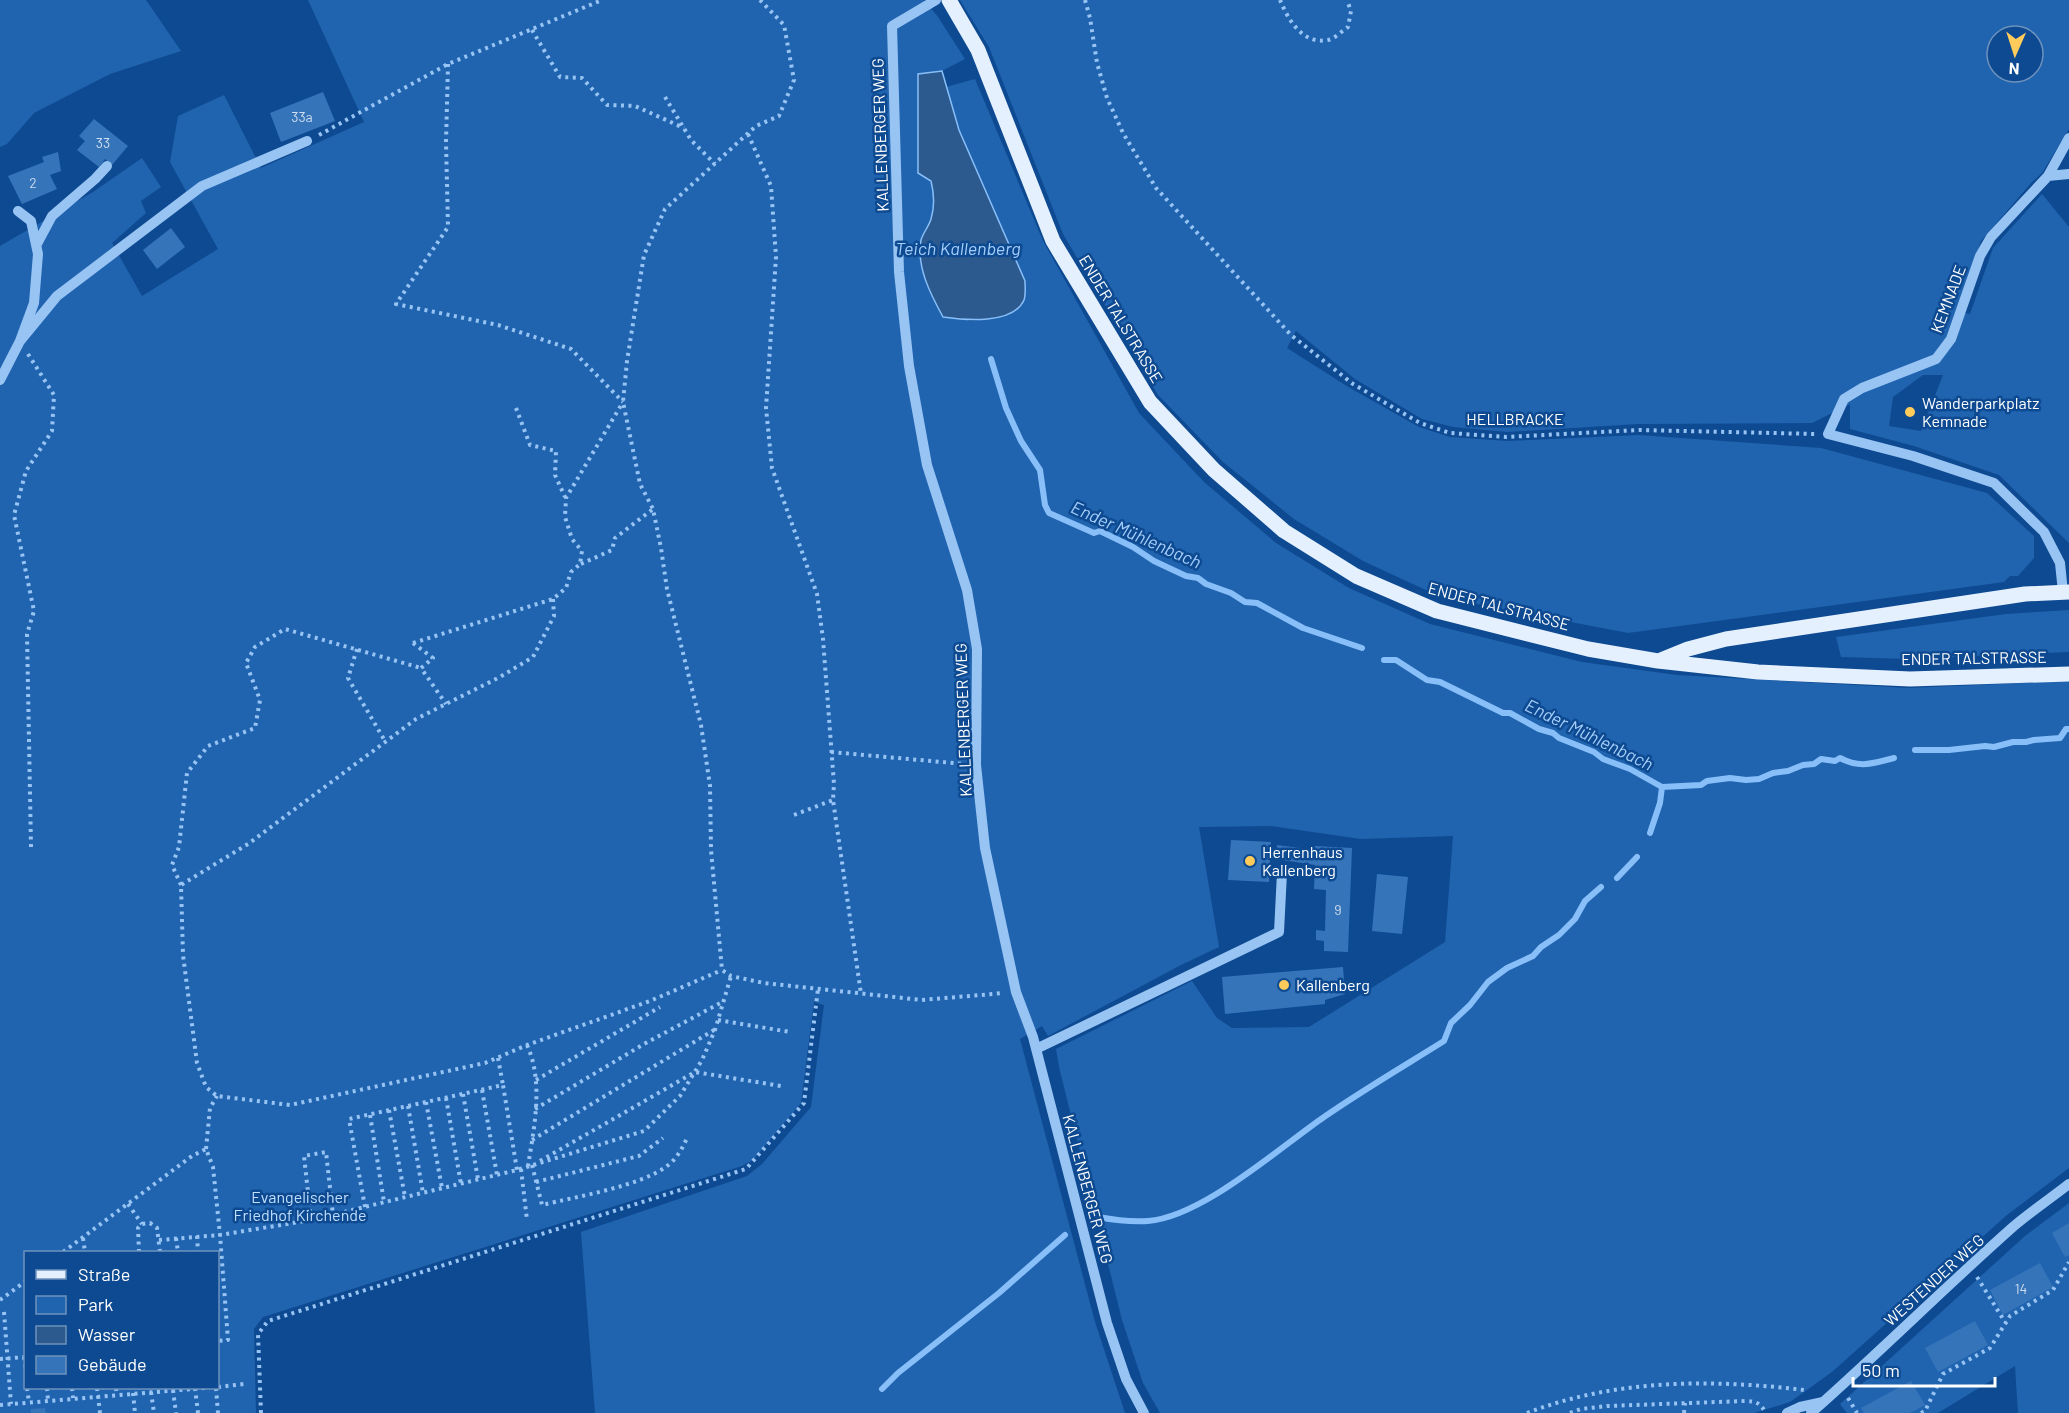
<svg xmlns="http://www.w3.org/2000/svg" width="2069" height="1413" viewBox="0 0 2069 1413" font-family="Barlow,sans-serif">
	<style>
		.green { fill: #2064b0; fill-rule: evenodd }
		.water { fill: #2d5a8e; stroke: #89bff8; stroke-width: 1.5 }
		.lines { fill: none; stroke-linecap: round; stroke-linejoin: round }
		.stream { stroke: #89bff8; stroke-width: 6 }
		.building { fill: #3674ba }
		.path { stroke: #98c4f4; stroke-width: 4; stroke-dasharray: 3 4.5; stroke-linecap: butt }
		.minor { stroke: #98c4f4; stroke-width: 10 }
		.major { stroke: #e5f0ff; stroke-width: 15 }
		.poi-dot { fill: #ffcc5b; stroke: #0e4a91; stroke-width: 2 }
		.labels { text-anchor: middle; stroke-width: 5; stroke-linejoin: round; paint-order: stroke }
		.number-label { font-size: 14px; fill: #cddcee }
		.street-label { font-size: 16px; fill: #fff; stroke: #0e4a91 }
		.poi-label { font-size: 16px; fill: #fff; stroke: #0e4a91; text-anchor: start }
		.park-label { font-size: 16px; fill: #c0defe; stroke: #0e4a91 }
		.water-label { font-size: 18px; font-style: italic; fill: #a4cefb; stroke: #0e4a91 }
	</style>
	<rect width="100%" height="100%" fill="#0e4a91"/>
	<path class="green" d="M0,0H146L181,51L110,74L34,113L7,144L0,147Z
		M308,0H924L938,17L965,59L942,71L918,75V173C921,175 928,178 930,181C942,196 928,227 921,241L969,321L996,318L1024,300L1025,281L959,130L946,87L975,79L1043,241L1139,413L1204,482L1276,543L1349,588L1430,624L1582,662L1677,675L1908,688L2069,681V1168L2007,1215L1832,1372L1790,1402L1754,1413H1160L1143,1383L1122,1320L1059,1067L1056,1049L1192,981L1217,1018L1232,1028L1309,1027L1445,942L1453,836L1361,839L1271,826L1199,827L1219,947L1181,965L1048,1036L1042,1026L1020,1039L1095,1322L1125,1413H595L581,1232L747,1176L762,1164L811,1107L824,1005L814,1002L801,1103L753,1160L742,1166L263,1317L254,1329L256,1413H0V246L93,192L142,158L161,187L141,201L146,213L112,243L142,296L218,249L170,162L178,116L224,95L261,168L364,122ZM26,1252H218V1388H26Z
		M960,0H2069V129L2042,173L2031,183L1981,241L1958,312L1970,314L1993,248L2042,194L2069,227V543L1999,475L1914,446L1850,429V404L1812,423L1638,424L1507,432L1453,427L1422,419L1355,379L1296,331L1287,348L1350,388L1419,427L1450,437L1507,441L1639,435L1821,448L1987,493L2034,536V558L2018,576H2010L2004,582L1628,633L1441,597L1363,561L1294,519L1223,462L1158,395L1063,234L989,47ZM1997,36H2033V72H1997ZM1923,375H1943L1921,431L1889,426L1893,397Z
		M2069,610V652L1909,659L1841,657L1836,637L2006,614Z
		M2069,1203V1413H2018L2015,1366L1938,1413H1847L1840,1404L2025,1236Z"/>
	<path class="water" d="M942,71L959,130L1025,281C1025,287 1026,294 1024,300C1013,325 964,320 943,317C931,295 916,267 921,240C923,233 929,226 931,219C935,206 934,193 931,181L918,173V74Z"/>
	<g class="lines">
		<path class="stream" d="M991,359L1006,408L1021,441L1040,470L1045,505L1049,513L1094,533L1100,531L1133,547L1154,561L1186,576L1198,578L1206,584L1231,593L1245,602L1257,603L1303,628L1362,648
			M1384,660H1396L1427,680L1440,682L1503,713H1510L1539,729L1553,733L1559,738L1594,752L1603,759L1630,769L1662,787L1701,785L1707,781L1730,778L1746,780L1759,779L1773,773L1788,771L1803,765L1814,764L1821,759L1835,761L1840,758C1861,769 1873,763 1894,758
			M1915,750H1949L1985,746L1994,747L2013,742H2026L2034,740L2060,738L2066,729H2069
			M1650,833L1660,803L1662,787
			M1617,878L1637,857
			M1098,1217C1114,1220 1132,1222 1148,1221C1202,1217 1279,1148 1324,1117C1363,1090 1404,1066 1444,1041L1451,1023L1470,1005L1488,982L1507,968L1533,956L1541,947L1559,935L1575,919L1585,901L1601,887
			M882,1389L898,1373L999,1293L1065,1235"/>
	</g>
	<path class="building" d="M323,92L335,121L281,142L270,113Z
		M94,119L128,146L112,165L105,159L99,167L77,150L85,141L79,136Z
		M58,152L61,171L50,175L57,189L22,204L8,176L44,162L42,157Z
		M171,228L185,247L157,269L143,250Z
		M1231,840L1271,842L1269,882L1228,880Z
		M1277,845L1315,850V846L1352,848L1348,952L1324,951V941L1316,940V930L1325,931L1326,890L1314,889L1315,865L1276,859Z
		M1377,874L1408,877L1402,934L1372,931Z
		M1343,967L1345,994L1325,1000V1004L1225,1014L1222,977Z
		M2069,1223V1255L2065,1257L2052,1233Z
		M2040,1263L2053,1287L2003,1315L1990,1290Z
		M1975,1321L1988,1345L1938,1372L1925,1348Z
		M1911,1381L1925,1405L1910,1413H1864L1861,1408Z
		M45,1408L46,1413H31V1409Z"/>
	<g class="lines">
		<path class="path" d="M760,0L784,25L794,80L779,116L756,126L665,209L644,255L627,361L623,402L640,484L653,509L661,548L667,589L701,725L710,786L711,850L722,970L731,976L764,983L922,1000L1004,993
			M1085,0L1090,18L1097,63L1107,98L1123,133L1156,188L1291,335L1353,384L1420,423L1450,433L1506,437L1639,430L1816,434
			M1280,0C1288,19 1302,45 1328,40C1334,39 1342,31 1348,27L1351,11L1347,0
			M532,30L560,77L582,78L607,105L635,106L684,128
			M448,64L446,142L448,227L396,304L498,325L571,349L623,402
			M665,97L691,140L715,164
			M748,134L771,186L776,257L766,408L772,468L817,594L823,639L834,784L833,800L861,994
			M319,135L448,64L602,0
			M28,354L54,395L52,431L26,471L14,515L34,611L27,634L31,847
			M516,408L530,445L556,451L555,475L565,497
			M581,564L612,550L615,538L653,509
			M553,599L554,616L533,657L500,677L416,719L248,844L181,885L183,955L197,1063L206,1087L217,1096L290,1105L485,1063L527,1045L650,1001L722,970
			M413,643L553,599L566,588L571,572L580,564L582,551L572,539L565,517L566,498L623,402
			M413,643L433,658L421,668L446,704
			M357,649L348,678L385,741
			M831,752L964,764
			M794,815L833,800
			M181,885L172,865L179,847L187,773L208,746L255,728L260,700L246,663L255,647L285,629L421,668
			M718,1020L790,1032
			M527,1045C544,1082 534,1128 528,1166
			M498,1058L503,1085
			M536,1080L660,1007
			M482,1090L497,1175
			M463,1094L478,1179
			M446,1098L461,1184
			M426,1102L442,1188
			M408,1106L423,1193
			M535,1109L644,1044L724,1001
			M389,1110L405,1197
			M370,1115L384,1202
			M532,1140L714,1030
			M206,1149L210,1108L217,1096
			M540,1161L695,1072L781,1086
			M532,1165L542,1205C575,1197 641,1186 667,1166C677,1159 683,1147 688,1136
			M521,1169L527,1220
			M536,1182L639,1156L663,1138
			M128,1204L142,1224
			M365,1207L349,1119L503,1085L517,1170
			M311,1220L304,1156L326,1152L333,1215
			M197,1236L198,1252
			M83,1238L85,1252
			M176,1238L178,1252
			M159,1240L220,1235L311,1220L517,1170L644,1131L680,1096L702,1060L715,1030L731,976
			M63,1252L192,1156L206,1149L213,1167L220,1235L228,1340L218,1341
			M139,1252L138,1228L142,1224L150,1223L157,1228L160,1252
			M1977,1277L2005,1322
			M0,1300L26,1281
			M4,1312L11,1404
			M24,1357L26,1370
			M0,1359L26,1357
			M218,1387L244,1384
			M27,1388L29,1402
			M47,1388L48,1400
			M72,1388L73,1398
			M97,1388L100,1413
			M116,1388L117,1395
			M195,1388L198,1413
			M216,1388L218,1413
			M173,1390L176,1413
			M151,1392L154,1413
			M133,1393L135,1413
			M1848,1398L1857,1413
			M0,1405L205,1388
			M261,1413L258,1334L268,1321L746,1169L804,1103L818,989
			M1527,1413C1615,1379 1712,1379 1804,1390
			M1570,1413L1581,1409L1607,1406L1745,1401C1756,1401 1760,1403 1766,1413
			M1684,1413L1685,1403
			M1921,1413L1925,1411L1943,1374L1990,1348L2010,1316L2053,1290L2069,1262"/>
		<path class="minor" d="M936,0L892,26L899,272L909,366L927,465L967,590L977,649L976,765L985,848L1016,992L1033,1037L1107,1323L1126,1379L1144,1413
			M2048,176L2069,174
			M37,244L52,216L95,179L107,166
			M20,341L57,296L202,186L307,141
			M0,380L20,341L34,303L38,254L31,221L18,211
			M2063,592L2060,563L2044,532L1994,483L1913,456L1828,434L1844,399L1862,388L1936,359L1951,339L1980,256L1991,237L2048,176L2069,138
			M1036,1049L1279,932L1282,873
			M1787,1413L1800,1407L1823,1402
			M1811,1413C1880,1352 1945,1287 2014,1226C2032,1211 2051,1198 2069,1184"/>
		<path class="major" d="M949,0L978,50L1053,241L1150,402L1214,470L1284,531L1356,576L1437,611L1588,649L1658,661L1758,672L1910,679L2069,674
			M1661,660L1688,649L1726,639L2025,594L2069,592"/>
	</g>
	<g class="poi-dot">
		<circle cx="1910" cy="412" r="6"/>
		<circle cx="1250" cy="861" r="6"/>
		<circle cx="1284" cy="985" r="6"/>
	</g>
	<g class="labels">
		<g class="number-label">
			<text x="302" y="122">33a</text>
			<text x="103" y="148">33</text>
			<text x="33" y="188">2</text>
			<text x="1338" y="915">9</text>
			<text x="2021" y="1294">14</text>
		</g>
		<g class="street-label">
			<text transform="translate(880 135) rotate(-92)" y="6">KALLENBERGER WEG</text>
			<text transform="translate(1948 299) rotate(-69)" y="6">KEMNADE</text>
			<text transform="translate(1121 319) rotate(59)" y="6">ENDER TALSTRASSE</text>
			<text x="1515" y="425">HELLBRACKE</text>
			<text transform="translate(1499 606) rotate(15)" y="6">ENDER TALSTRASSE</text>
			<text transform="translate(1974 658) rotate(-1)" y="6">ENDER TALSTRASSE</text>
			<text transform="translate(963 720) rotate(-92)" y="6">KALLENBERGER WEG</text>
			<text transform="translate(1088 1189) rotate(75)" y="6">KALLENBERGER WEG</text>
			<text transform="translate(1934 1280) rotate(-42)" y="6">WESTENDER WEG</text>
		</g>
		<g class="poi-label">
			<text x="1922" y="409">Wanderparkplatz<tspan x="1922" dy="18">Kemnade</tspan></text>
			<text x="1262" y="858">Herrenhaus<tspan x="1262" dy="18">Kallenberg</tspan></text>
			<text x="1296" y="991">Kallenberg</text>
		</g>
		<g class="park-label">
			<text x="300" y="1203">Evangelischer<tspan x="300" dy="18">Friedhof Kirchende</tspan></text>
		</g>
		<g class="water-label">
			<text x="958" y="255">Teich Kallenberg</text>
			<text transform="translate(1136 535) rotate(24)" y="6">Ender Mühlenbach</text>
			<text transform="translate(1589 735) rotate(26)" y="6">Ender Mühlenbach</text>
		</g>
	</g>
	<rect x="24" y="1251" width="195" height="138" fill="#0e4a91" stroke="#6e92bd" stroke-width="1.5"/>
	<rect x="36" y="1270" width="30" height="9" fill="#e5f0ff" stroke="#6e92bd" stroke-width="1.5"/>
	<text x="78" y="1281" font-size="18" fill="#ffffff">Straße</text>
	<rect x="36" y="1296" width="30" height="18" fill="#2064b0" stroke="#6e92bd" stroke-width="1.5"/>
	<text x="78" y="1311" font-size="18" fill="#ffffff">Park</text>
	<rect x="36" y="1326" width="30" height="18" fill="#2d5a8e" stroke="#6e92bd" stroke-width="1.5"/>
	<text x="78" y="1341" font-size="18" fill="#ffffff">Wasser</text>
	<rect x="36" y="1356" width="30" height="18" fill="#3674ba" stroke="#6e92bd" stroke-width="1.5"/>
	<text x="78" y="1371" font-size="18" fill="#ffffff">Gebäude</text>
	<g transform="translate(2015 54) rotate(183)"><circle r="28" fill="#0e4a91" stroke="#6e92bd" stroke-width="1.5"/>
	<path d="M0-4.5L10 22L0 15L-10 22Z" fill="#ffcc5b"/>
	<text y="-9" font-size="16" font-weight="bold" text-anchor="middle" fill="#ffffff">N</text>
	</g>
	<path d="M1853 1377v9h142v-9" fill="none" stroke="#ffffff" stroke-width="3"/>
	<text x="1862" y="1377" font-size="18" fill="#ffffff" stroke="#0e4a91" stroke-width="4.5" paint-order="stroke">50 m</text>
</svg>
